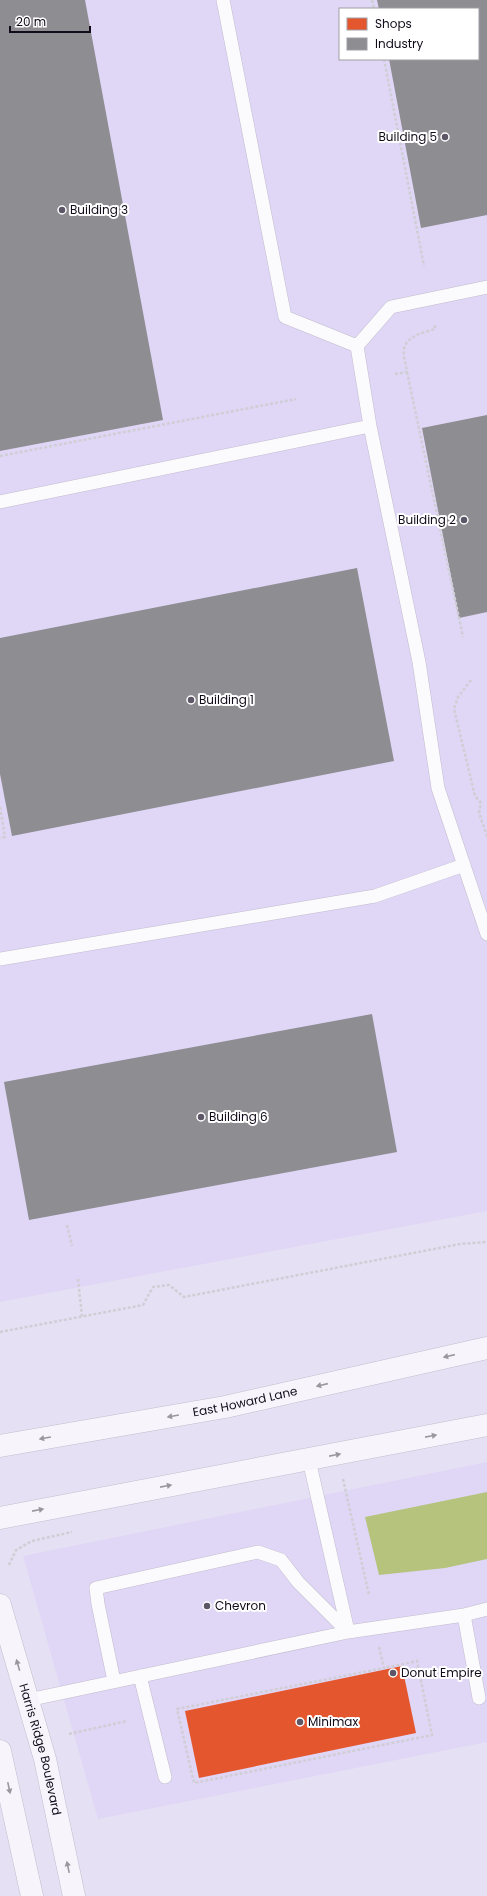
<svg xmlns="http://www.w3.org/2000/svg" width="487" height="1896" viewBox="0 0 487 1896" font-family="Poppins,sans-serif">
	<style>
		.built { fill: #e0d6f6; fill-rule: evenodd }
		.water { fill: #b6c37d }
		.shops { fill: #e4572e }
		.industry { fill: #8d8d92 }
		.lines { fill: none; stroke-linecap: round; stroke-linejoin: round }
		.lane-casing { stroke: #c2bcce; stroke-width: 14 }
		.secondary-casing { stroke: #c2bcce; stroke-width: 23 }
		.path { stroke: #d0ced5; stroke-width: 2.5; stroke-dasharray: 3 2; stroke-linecap: butt }
		.lane { stroke: #fbfafd; stroke-width: 13 }
		.secondary { stroke: #f7f5fb; stroke-width: 22 }
		.oneway { fill: #9b97a1 }
		.poi-dot { fill: #5c5666; stroke: #fff; stroke-width: 1.5 }
		.labels { text-anchor: middle; stroke-width: 4; stroke-linejoin: round; paint-order: stroke }
		.poi-label { font-size: 12px; fill: #110b1a; stroke: #fff; text-anchor: start }
		.street-label { font-size: 12px; fill: #110b1a; stroke: #fff }
	</style>
	<rect width="100%" height="100%" fill="#e6e0f4"/>
	<path class="built" d="M0,0H487V1211L0,1302ZM340,9H478V59H340Z
		M487,1462V1742L98,1819L23,1556Z"/>
	<path class="water" d="M487,1492V1559L445,1568L379,1575L365,1517Z"/>
	<path class="shops" d="M402,1666L416,1733L199,1778L185,1711Z"/>
	<path class="industry" d="M0,0H85L163,420L0,451Z
		M377,0H487V215L421,228L389,59H478V9H379Z
		M487,415V612L459,618L422,428Z
		M357,568L394,761L12,836L0,774V638Z
		M372,1014L397,1152L29,1220L4,1082Z"/>
	<g class="lines">
		<defs>
			<path id="lane" d="M223,0L285,317L357,346
				M370,426L419,662L438,788L487,934
				M0,502L370,426L357,346L391,307L487,287
				M0,959L375,896L464,865
				M309,1460L348,1631
				M464,1615L479,1698
				M140,1676L165,1777
				M114,1681L98,1604L96,1588L258,1552L281,1560L298,1582L348,1632
				M28,1700L348,1632L464,1615L487,1609"/>
			<g id="secondary">
				<path id="s1" d="M0,1446L225,1407L487,1348"/>
				<path d="M0,1518L487,1425"/>
				<path id="s2" d="M0,1605L45,1759L74,1896"/>
				<path d="M0,1751L32,1896"/>
			</g>
		</defs>
		<use href="#lane" class="lane-casing"/>
		<use href="#secondary" class="secondary-casing"/>
		<path class="path" d="M372,0L374,9
			M384,59L424,266
			M407,372L463,637
			M395,374L407,372C406,365 403,356 404,349C406,336 425,332 435,329V324
			M0,456L296,399
			M471,680L458,697L454,709L475,796L481,803L479,813L487,836
			M0,807L5,837L0,838
			M67,1225L72,1246
			M78,1279L82,1316
			M0,1332L143,1305L153,1287L169,1285L184,1297L460,1244L487,1242
			M343,1479L369,1595
			M9,1565L16,1550L32,1541L72,1532
			M379,1647L384,1668L177,1709L194,1783L432,1735L417,1661L384,1668
			M69,1734L127,1721"/>
		<use href="#lane" class="lane"/>
		<use href="#secondary" class="secondary"/>
	</g>
	<defs><path id="oneway-solid" d="M-6-.8H1V-3.2L6.5 0L1 3.2V.8H-6Z"/></defs>
	<g class="oneway">
		<use href="#oneway-solid" transform="translate(449 1356) rotate(167)"/>
		<use href="#oneway-solid" transform="translate(322 1385) rotate(167)"/>
		<use href="#oneway-solid" transform="translate(173 1416) rotate(170)"/>
		<use href="#oneway-solid" transform="translate(431 1436) rotate(-11)"/>
		<use href="#oneway-solid" transform="translate(45 1438) rotate(170)"/>
		<use href="#oneway-solid" transform="translate(335 1455) rotate(-11)"/>
		<use href="#oneway-solid" transform="translate(166 1486) rotate(-11)"/>
		<use href="#oneway-solid" transform="translate(38 1510) rotate(-11)"/>
		<use href="#oneway-solid" transform="translate(18 1665) rotate(-106)"/>
		<use href="#oneway-solid" transform="translate(9 1788) rotate(78)"/>
		<use href="#oneway-solid" transform="translate(68 1867) rotate(-102)"/>
	</g>
	<g class="poi-dot">
		<circle cx="445" cy="137" r="4"/>
		<circle cx="62" cy="210" r="4"/>
		<circle cx="464" cy="520" r="4"/>
		<circle cx="191" cy="700" r="4"/>
		<circle cx="201" cy="1117" r="4"/>
		<circle cx="207" cy="1606" r="4"/>
		<circle cx="393" cy="1673" r="4"/>
		<circle cx="300" cy="1722" r="4"/>
	</g>
	<g class="labels">
		<g class="poi-label">
			<text x="437" y="141" text-anchor="end">Building 5</text>
			<text x="70" y="214">Building 3</text>
			<text x="456" y="524" text-anchor="end">Building 2</text>
			<text x="199" y="704">Building 1</text>
			<text x="209" y="1121">Building 6</text>
			<text x="215" y="1610">Chevron</text>
			<text x="401" y="1677">Donut Empire</text>
			<text x="308" y="1726">Minimax</text>
		</g>
		<g class="street-label">
			<text dy="4" stroke="none"><textPath href="#s1" startOffset="249">East Howard Lane</textPath></text>
			<text dy="4" stroke="none"><textPath href="#s2" startOffset="150">Harris Ridge Boulevard</textPath></text>
		</g>
	</g>
	<rect x="339" y="8" width="140" height="52" fill="#ffffff" stroke="#a09da3"/>
	<rect x="347" y="18" width="20" height="12" fill="#e4572e" stroke="#a09da3"/>
	<text x="375" y="28" font-size="12" fill="#110b1a">Shops</text>
	<rect x="347" y="38" width="20" height="12" fill="#8d8d92" stroke="#a09da3"/>
	<text x="375" y="48" font-size="12" fill="#110b1a">Industry</text>
	<path d="M10 26v6h80v-6" fill="none" stroke="#110b1a" stroke-width="2"/>
	<text x="16" y="26" font-size="12" fill="#110b1a" stroke="#ffffff" stroke-width="3" paint-order="stroke">20 m</text>
</svg>
